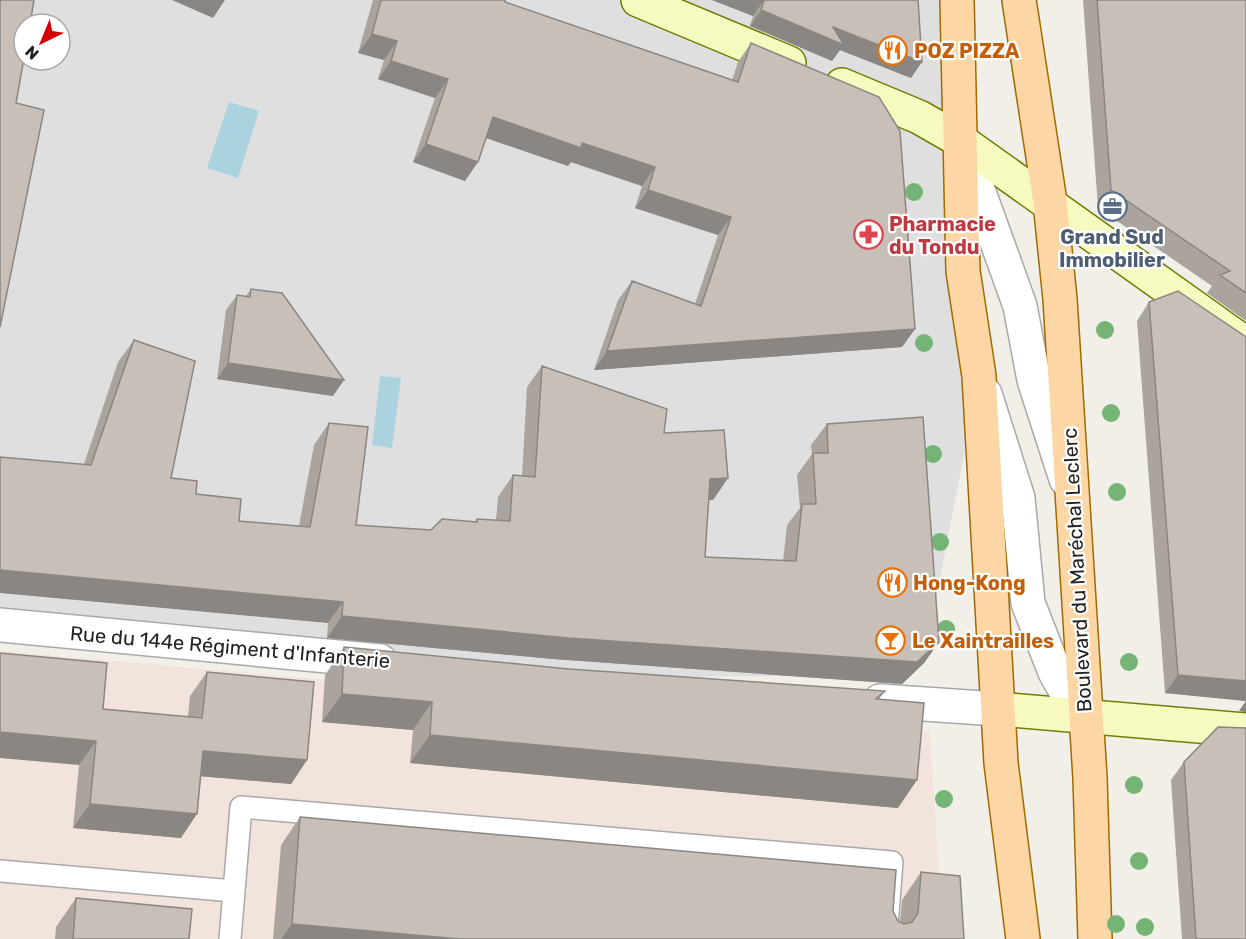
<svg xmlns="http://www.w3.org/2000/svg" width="1246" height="939" viewBox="0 0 1246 939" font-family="Rubik,sans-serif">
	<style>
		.residential { fill: #e0dfdf; fill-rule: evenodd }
		.military { fill: #f3e3dd }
		.water { fill: #aad3df }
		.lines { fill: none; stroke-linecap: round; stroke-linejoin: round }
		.lane-casing { stroke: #a9a9a9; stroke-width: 24 }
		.street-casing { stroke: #a9a9a9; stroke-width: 36 }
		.secondary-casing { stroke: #707d05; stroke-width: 36 }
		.primary-casing { stroke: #a06b00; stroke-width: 36 }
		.lane { stroke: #fff; stroke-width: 21 }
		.street { stroke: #fff; stroke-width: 33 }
		.secondary { stroke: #f7fabf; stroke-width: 33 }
		.primary { stroke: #fcd6a4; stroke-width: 33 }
		.tree { fill: #74b475 }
		.wall { fill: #aba49e }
		.shaded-wall { fill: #8b8681 }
		.building { fill: #c7bfb8; stroke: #8b8681; stroke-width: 1.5 }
		.labels { text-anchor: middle; stroke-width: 4.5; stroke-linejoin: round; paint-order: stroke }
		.food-label { font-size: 20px; font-weight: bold; fill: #c56008; stroke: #fff; text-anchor: start }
		.health-label { font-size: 20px; font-weight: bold; fill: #be3a42; stroke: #fff; text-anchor: start }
		.service-label { font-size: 20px; font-weight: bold; fill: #4e5e75; stroke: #fff }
		.street-label { font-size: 20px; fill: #222; stroke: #fff }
	</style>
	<rect width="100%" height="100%" fill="#f2efe9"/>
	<path class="residential" d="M0,0H957L979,376L924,663L911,675L551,678L0,625ZM24,24H60V60H24Z"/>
	<path class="military" d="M0,651L930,733L943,939H0Z"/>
	<path class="water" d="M229,102L259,111L238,178L207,168Z
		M380,376L401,378L392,448L372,445Z"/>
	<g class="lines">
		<defs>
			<path id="lane" d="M0,871L234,891
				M230,939L241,807L892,862L886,939"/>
			<path id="street" d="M962,145L1020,306L1034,380L1066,479
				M985,394L1018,498L1028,603L1055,672L1072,702L1085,717
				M0,625L380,661
				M880,701L998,709"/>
			<path id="secondary" d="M638,0L789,63
				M842,85L919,117L961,141L1246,344
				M998,709L1246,730"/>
			<path id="primary" d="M957,0L963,271L979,376L1001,763L1023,939
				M1019,0L1050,202L1060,299L1090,778L1095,939"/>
		</defs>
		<use href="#lane" class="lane-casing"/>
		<use href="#street" class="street-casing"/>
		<use href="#secondary" class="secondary-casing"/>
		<use href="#primary" class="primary-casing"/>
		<use href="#lane" class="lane"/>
		<use href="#street" class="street"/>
		<use href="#secondary" class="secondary"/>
		<use href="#primary" class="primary"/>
	</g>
	<g class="tree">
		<circle cx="914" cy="192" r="9"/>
		<circle cx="1105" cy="330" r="9"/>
		<circle cx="924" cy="343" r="9"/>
		<circle cx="1111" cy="413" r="9"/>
		<circle cx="933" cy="454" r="9"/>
		<circle cx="1117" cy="492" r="9"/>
		<circle cx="940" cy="542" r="9"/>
		<circle cx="946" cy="629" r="9"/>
		<circle cx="1129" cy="662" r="9"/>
		<circle cx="1134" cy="785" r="9"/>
		<circle cx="944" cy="799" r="9"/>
		<circle cx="1139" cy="861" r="9"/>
		<circle cx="1116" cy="924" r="9"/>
		<circle cx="1145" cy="927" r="9"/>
	</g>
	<path class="wall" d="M373,0H505V2L732,80L738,62L751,43L915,329L902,347L594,370L618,300L632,281L695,304L718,235L635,208L642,186L571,162L568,166L486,138L465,181L413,162L435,98L378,79L384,60L358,53Z
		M712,0H918L911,78L840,50L832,61L750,26L753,16Z
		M1083,0H1246V321L1207,293L1212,286L1098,208Z
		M251,289L333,396L217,379L226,310L237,295L246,296Z
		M1149,302L1246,337V712L1239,711L1246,701L1165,693L1137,321Z
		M134,340L171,478L239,521L299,526L314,445L329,423L356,525L431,530L475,522L477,519L496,520L498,497L513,475L522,476L527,387L542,366L664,433L728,478L713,500H709L705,557L783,561L787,525L800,508L797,475L812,454L811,445L827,424L939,642L924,663L902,684L553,659L327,638L328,623L84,464L118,362Z
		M344,647L569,669L885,691L879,699L898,808L410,763L413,730L322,722L325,675Z
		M207,672L307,760L291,784L201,776L181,838L73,828L79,765L103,709L188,717L190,696Z
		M1184,762L1246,939H1182L1171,780Z
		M300,817L893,911L898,921L900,922L902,900L921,872L964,939H273L281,845Z
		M76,898L189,939H55L56,927Z"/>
	<path class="shaded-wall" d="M172,0H225L213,18Z
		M712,0H764L753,16Z
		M761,10L833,27L922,62L911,78L840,50L832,61L750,26Z
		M372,34L397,41L384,60L358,53Z
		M391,61L448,79L435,98L378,79Z
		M493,117L582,143L655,167L642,186L571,162L568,166L480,136Z
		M426,144L478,162L465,181L413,162Z
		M648,190L731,217L718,235L635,208Z
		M915,329L902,347L594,370L607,351Z
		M228,363L344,380L333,396L217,379Z
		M728,478L713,500L695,501L710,479Z
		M0,570L343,602L328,623L0,593Z
		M342,616L939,642L924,663L902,684L553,659L327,638Z
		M1178,675L1246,681V712L1239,711L1246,701L1165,693Z
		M342,694L432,702L413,730L322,722Z
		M0,732L96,741L79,765L0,758Z
		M430,735L917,780L898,808L410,763Z
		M203,751L307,760L291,784L186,775Z
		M90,804L197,814L181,838L73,828Z
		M292,924L459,939H281Z"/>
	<path class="building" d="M0,0H34L30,24H24V58L16,103L44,110L0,327Z
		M381,0H505V2L738,82L751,43L879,97L900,131L915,329L607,351L632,281L701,306L731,217L648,190L655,167L582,143L581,148L493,117L478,162L426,144L448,79L391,61L397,41L372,34Z
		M764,0H918L922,62L833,27L844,45L761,10Z
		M1097,0H1246V293L1220,275L1230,271L1111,190Z
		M251,289L282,293L344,380L228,363L237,295L250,297Z
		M1178,291L1246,337V681L1178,675L1149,302Z
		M134,340L195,361L171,478L197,481L196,494L241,499L239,521L310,527L329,423L368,427L356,525L431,530L442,519L477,522V519L510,521L513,475L535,477L542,366L667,409L664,433L724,430L728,478L710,479L705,557L796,561L802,504H816L813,453H828L827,424L923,417L939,642L917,662L568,638L342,616L343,602L0,570V457L91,465Z
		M344,647L569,669L885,691L876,699L924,703L917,780L430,735L432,702L342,694Z
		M0,653L107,663L103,709L202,718L207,672L314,682L307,760L203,751L197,814L90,804L96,741L0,732Z
		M1218,727L1246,728V939H1196L1184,762Z
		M300,817L896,870L893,911L898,921L904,924L912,922L918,913L921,872L960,876L964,939H459L292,924Z
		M76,898L192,909L189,939H73Z"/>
	<defs>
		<symbol id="restaurant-ring" viewBox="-11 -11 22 22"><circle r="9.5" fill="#fff" stroke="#e8710a" stroke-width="1.5"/><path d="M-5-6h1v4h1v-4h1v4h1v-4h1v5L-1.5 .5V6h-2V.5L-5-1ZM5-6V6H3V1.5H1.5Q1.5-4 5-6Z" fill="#e8710a"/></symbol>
		<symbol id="office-ring" viewBox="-11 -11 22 22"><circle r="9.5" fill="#fff" stroke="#5c6f8a" stroke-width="1.5"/><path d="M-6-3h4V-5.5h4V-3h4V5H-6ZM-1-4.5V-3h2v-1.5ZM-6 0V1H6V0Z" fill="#5c6f8a"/></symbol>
		<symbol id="pharmacy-ring" viewBox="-11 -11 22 22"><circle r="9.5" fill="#fff" stroke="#e0444e" stroke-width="1.5"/><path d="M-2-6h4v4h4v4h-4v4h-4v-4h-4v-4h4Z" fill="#e0444e"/></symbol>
		<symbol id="bar-ring" viewBox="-11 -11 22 22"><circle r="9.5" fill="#fff" stroke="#e8710a" stroke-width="1.5"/><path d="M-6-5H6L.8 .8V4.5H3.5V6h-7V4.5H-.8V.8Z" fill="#e8710a"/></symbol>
	</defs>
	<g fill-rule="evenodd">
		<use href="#restaurant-ring" x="876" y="34" width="33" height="33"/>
		<use href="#office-ring" x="1096" y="190" width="33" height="33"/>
		<use href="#pharmacy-ring" x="852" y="218" width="33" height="33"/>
		<use href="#restaurant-ring" x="876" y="566" width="33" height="33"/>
		<use href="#bar-ring" x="874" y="624" width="33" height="33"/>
	</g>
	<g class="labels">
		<g class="food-label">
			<text x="914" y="58">POZ PIZZA</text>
			<text x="913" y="590">Hong-Kong</text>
			<text x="912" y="648">Le Xaintrailles</text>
		</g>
		<g class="health-label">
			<text x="889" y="231">Pharmacie<tspan x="889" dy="23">du Tondu</tspan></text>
		</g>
		<g class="service-label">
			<text x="1112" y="244">Grand Sud<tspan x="1112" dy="23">Immobilier</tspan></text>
		</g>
		<g class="street-label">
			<text transform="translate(1077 570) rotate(-93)" y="7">Boulevard du Maréchal Leclerc</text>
			<text transform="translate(230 647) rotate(5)" y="7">Rue du 144e Régiment d'Infanterie</text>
		</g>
	</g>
	<g transform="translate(42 42) rotate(223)"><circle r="28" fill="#ffffff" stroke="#a7a7a7" stroke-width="1.5"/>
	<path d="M0-4.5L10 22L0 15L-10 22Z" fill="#d40000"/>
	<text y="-9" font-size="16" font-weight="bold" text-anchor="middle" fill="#222222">N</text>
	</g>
</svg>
